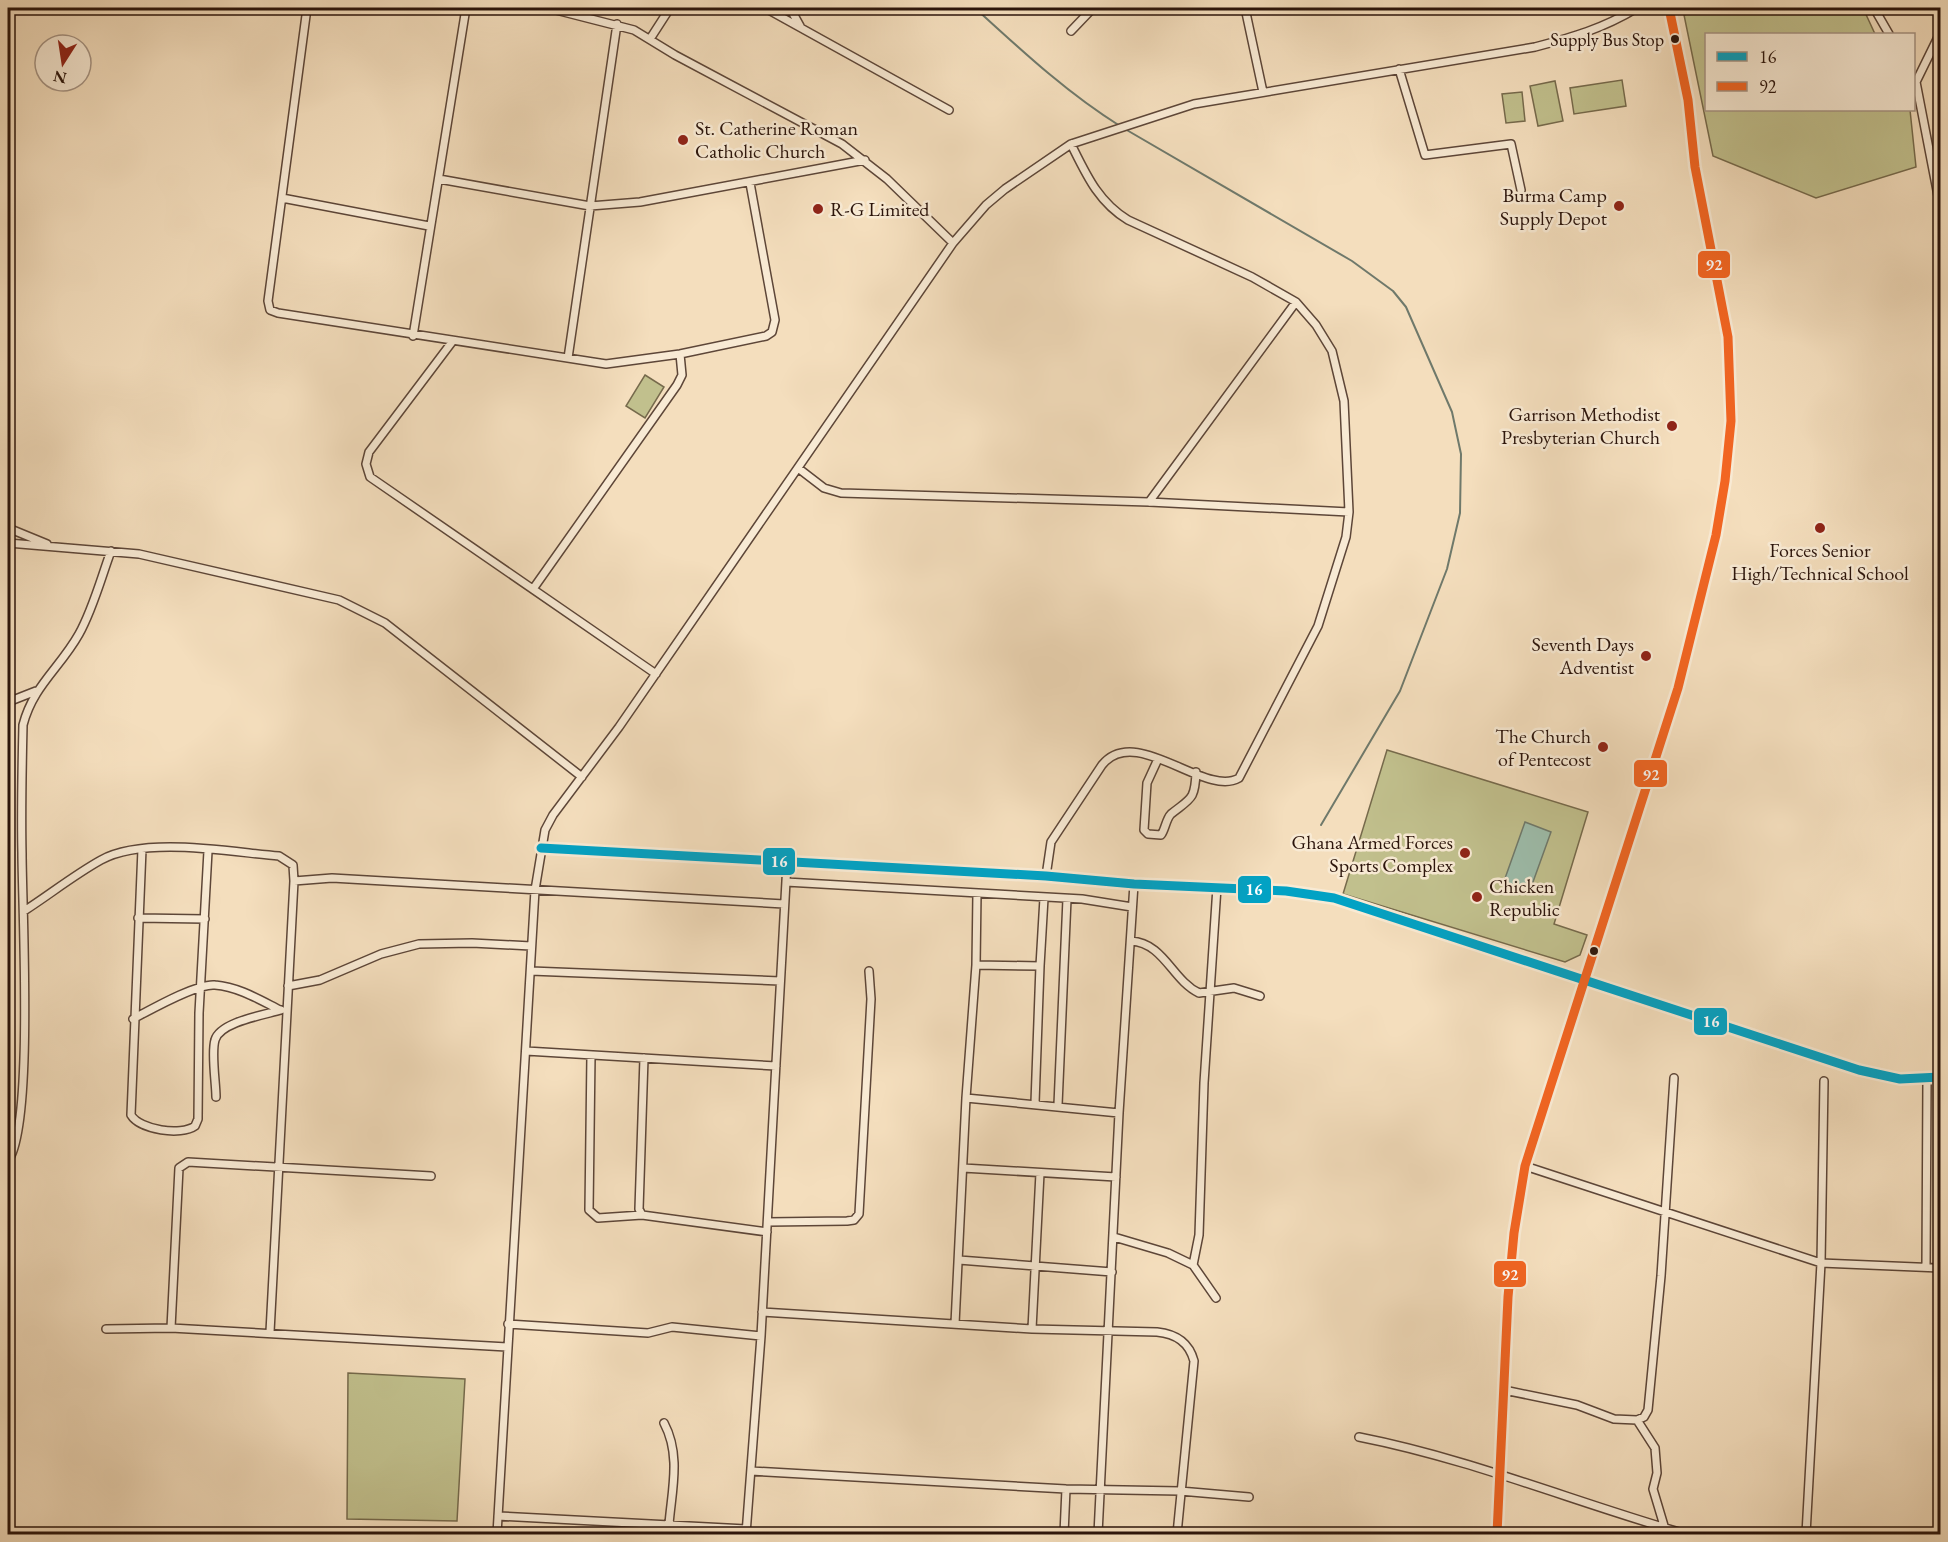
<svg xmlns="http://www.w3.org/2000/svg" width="1948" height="1542" viewBox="0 0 1948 1542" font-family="'EB Garamond',serif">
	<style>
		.green { fill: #c1c08d; stroke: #766a4c; stroke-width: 1.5 }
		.water { fill: #9dbdab; stroke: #6f796b; stroke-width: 1.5 }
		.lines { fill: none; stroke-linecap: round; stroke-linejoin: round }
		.stream { stroke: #6f796b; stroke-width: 2 }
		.minor-casing { stroke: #5d4638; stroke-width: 10 }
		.minor { stroke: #f8ead4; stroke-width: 7 }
		.bus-1-casing { stroke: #f8ead4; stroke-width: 14 }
		.bus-2-casing { stroke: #f8ead4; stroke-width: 14 }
		.bus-1 { stroke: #02a2c4; stroke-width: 9 }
		.bus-2 { stroke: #f26522; stroke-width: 9 }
		.bus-dot { fill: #2b140b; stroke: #f8ead4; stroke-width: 2 }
		.poi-dot { fill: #8f2418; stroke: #f8ead4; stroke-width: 2 }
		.labels { text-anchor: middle; stroke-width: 5; stroke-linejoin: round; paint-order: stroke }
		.bus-label { font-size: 18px; fill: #2b140b; stroke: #f8ead4; text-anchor: end }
		.poi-label { font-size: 20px; fill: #2b140b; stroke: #f8ead4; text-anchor: end }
		.line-badge { stroke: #f8ead4; stroke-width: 2 }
		.badge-label { font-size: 16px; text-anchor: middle; font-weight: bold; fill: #fff }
	</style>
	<rect width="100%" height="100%" fill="#f4debd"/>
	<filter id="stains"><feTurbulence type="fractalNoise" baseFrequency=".00333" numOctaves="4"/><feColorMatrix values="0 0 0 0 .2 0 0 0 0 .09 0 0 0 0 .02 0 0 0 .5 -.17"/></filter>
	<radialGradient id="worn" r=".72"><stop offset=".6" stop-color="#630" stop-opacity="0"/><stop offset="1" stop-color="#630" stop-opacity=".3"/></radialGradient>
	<path class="green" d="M1704,8H1863L1875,34H1706V110H1910L1916,167L1816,198L1713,156L1684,15Z
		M1622,80L1626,106L1574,114L1570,88Z
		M1555,81L1563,121L1538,126L1530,86Z
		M1522,92L1525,121L1506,123L1502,94Z
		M645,375L664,387L645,418L626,406Z
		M1387,750L1588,812L1554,924L1587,935L1580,955L1565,962L1343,894Z
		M348,1373L465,1379L457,1521L347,1519Z"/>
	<path class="water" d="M1525,822L1551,832L1529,893L1503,884Z"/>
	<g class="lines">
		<path class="stream" d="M975,8C1021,50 1067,93 1120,126
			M1125,129L1352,261L1393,291L1406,307L1452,412L1461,454L1460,513L1447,569L1400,691L1321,825"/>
		<defs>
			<path id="minor" d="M307,8L268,301L270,310L278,313L606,364L680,354L766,336L772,332L775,320L750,183
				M548,8L634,30L675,55L842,144L887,179L953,243
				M765,8L949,110
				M790,8L800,26
				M1245,8L1263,92
				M1874,8L1889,34
				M1071,31L1093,8
				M1940,33L1916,82L1940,206
				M650,39L670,8
				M1399,69L1425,155L1511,144L1521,190
				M439,179L590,206L640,202L865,160
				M282,198L429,226
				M413,336L466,8
				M452,342L369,452L366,464L370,477L656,674
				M568,358L617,24
				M798,468L824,488L841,493L1149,502L1349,512
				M1149,502L1296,302
				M8,528L47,544
				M8,543L139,554L339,600L385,623L582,777
				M533,589L677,385L682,375L680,354
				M8,702L36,691
				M1158,759L1147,783L1144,830L1148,834L1161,835C1165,830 1166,819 1171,814C1191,798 1195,800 1196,772
				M541,848L1046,876L1134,884L1286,891L1334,898L1859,1070L1900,1079L1940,1077
				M142,849L131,1115C140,1130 181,1136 195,1126L198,1119L199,1013L208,851
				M1046,876L1051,842L1102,765C1136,723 1205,798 1239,778L1318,626L1346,537L1349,512L1344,401L1332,351L1316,325L1296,302L1252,277L1128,220C1098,202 1086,174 1071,144
				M294,881L332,878L784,904
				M786,882L1082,899L1132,907
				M24,911C49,895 74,875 101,860C145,836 230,852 279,856L293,865L294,881L270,1332
				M138,918L205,919
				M1131,941C1164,943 1172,980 1199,993L1234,988L1260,996
				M976,965L977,893
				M531,971L780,981
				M288,986L320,980L381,954L419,944L472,943L531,946
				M133,1019C150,1010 197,983 215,985C239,987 260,1000 280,1010
				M526,1051L776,1066
				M591,1055L589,1210L598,1218L642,1215
				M644,1058L639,1209L642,1215L767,1232
				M216,1097C216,1083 211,1053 215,1040C220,1022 264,1015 281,1010
				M966,1098L1119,1113
				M1035,1103L1040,966
				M1058,1105L1067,899
				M8,1161C34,1127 22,906 22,853C21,810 22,768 23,725C33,686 60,668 79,634C93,609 101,578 111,551
				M1525,1166L1821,1263L1940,1268
				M963,1168L1116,1177
				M768,1222L847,1221L854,1220L859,1214L871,999L869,971
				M1114,1237L1168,1253L1193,1265L1216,1298
				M959,1260L1112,1272
				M1193,1265L1199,1235L1204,1083L1217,887
				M1926,1267L1927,1079
				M762,1312L1032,1329L1157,1332C1176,1334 1189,1342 1194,1361L1177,1534
				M508,1324L648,1333L672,1327L761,1336
				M955,1324L966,1098L976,965L1040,966L1044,898
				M171,1328L179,1168L188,1162L431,1176
				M106,1329L171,1328L507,1347
				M1032,1329L1040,1173
				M1504,1390L1577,1405L1614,1419L1637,1420L1644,1417L1648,1410L1661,1276L1674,1078
				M1637,1420L1655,1448L1657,1473L1653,1489L1665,1529
				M664,1423C681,1455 672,1489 669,1524
				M1359,1437C1471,1459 1577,1503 1686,1534
				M751,1471L1066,1489L1180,1491L1249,1497
				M498,1516L746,1529
				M497,1534L535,890L545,830L553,815L619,727L953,243L986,205L1005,189L1071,144L1194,104L1535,47C1573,37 1602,29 1637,8
				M746,1534L761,1336L787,863
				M1064,1534L1066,1489
				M1098,1534L1119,1113L1134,884
				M1497,1534L1508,1297L1514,1233L1525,1166L1678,688L1716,535L1725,481L1731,421L1728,337L1695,167L1688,100L1669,8
				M1806,1534L1821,1263L1824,1081"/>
		</defs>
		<use href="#minor" class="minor-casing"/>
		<use href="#minor" class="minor"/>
		<defs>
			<path id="bus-1" d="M541,848L1046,876L1134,884L1286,891L1334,898L1859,1070L1900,1079L1940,1077"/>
			<path id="bus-2" d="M1497,1534L1508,1297L1514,1233L1525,1166L1678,688L1716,535L1725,481L1731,421L1728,337L1695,167L1688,100L1669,8"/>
		</defs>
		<use href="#bus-1" class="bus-1-casing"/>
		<use href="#bus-2" class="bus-2-casing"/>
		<use href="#bus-1" class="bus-1"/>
		<use href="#bus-2" class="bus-2"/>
	</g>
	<g class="bus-dot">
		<circle cx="1675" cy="39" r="5"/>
		<circle cx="1594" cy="951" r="5"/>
	</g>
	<g class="poi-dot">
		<circle cx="683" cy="140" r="6"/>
		<circle cx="1619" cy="206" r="6"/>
		<circle cx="818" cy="209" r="6"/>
		<circle cx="1672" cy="426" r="6"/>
		<circle cx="1820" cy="528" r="6"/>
		<circle cx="1646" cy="656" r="6"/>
		<circle cx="1603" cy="747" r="6"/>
		<circle cx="1465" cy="853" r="6"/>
		<circle cx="1477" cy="897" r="6"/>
	</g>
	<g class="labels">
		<g class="bus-label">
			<text x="1664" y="46">Supply Bus Stop</text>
		</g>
		<g class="poi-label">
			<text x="695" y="135" text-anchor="start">St. Catherine Roman<tspan x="695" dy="23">Catholic Church</tspan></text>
			<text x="1607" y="202">Burma Camp<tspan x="1607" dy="23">Supply Depot</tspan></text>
			<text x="830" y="216" text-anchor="start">R-G Limited</text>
			<text x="1660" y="421">Garrison Methodist<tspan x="1660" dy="23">Presbyterian Church</tspan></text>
			<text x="1820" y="557" text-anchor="middle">Forces Senior<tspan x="1820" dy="23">High/Technical School</tspan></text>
			<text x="1634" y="651">Seventh Days<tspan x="1634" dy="23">Adventist</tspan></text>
			<text x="1591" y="743">The Church<tspan x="1591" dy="23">of Pentecost</tspan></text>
			<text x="1453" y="849">Ghana Armed Forces<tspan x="1453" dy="23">Sports Complex</tspan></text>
			<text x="1489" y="893" text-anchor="start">Chicken<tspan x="1489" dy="23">Republic</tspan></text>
		</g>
	</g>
	<g class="line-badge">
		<rect x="1697" y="250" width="34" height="29" rx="6" fill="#f26522"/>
		<rect x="1633" y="759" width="35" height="29" rx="6" fill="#f26522"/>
		<rect x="762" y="847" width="34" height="29" rx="6" fill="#02a2c4"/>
		<rect x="1237" y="875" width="35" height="29" rx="6" fill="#02a2c4"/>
		<rect x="1693" y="1007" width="35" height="29" rx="6" fill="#02a2c4"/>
		<rect x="1493" y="1260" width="34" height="28" rx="6" fill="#f26522"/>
	</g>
	<g class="badge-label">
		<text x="1714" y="270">92</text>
		<text x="1651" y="780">92</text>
		<text x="779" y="867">16</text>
		<text x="1254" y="895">16</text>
		<text x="1711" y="1027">16</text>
		<text x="1510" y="1280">92</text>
	</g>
	<rect width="1948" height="1542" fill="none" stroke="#f4debd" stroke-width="30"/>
	<rect x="9" y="9" width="1930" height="1524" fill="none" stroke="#2b140b" stroke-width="3"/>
	<rect x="15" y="15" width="1918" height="1512" fill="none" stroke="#2b140b" stroke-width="1.5"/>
	<rect x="1705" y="33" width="210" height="78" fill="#f8ead4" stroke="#a69484" stroke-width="1.5"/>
	<rect x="1717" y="52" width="30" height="9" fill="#02a2c4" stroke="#a69484" stroke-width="1.5"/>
	<text x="1759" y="63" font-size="18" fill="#2b140b">16</text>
	<rect x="1717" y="82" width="30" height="9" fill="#f26522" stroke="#a69484" stroke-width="1.5"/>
	<text x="1759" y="93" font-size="18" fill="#2b140b">92</text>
	<g transform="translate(63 63) rotate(192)"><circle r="28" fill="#f8ead4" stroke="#a69484" stroke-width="1.5"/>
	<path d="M0-4.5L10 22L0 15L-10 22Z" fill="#8f2418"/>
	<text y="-9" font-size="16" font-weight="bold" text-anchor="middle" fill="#2b140b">N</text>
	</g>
	<rect width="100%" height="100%" filter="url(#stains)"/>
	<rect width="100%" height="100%" fill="url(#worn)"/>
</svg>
